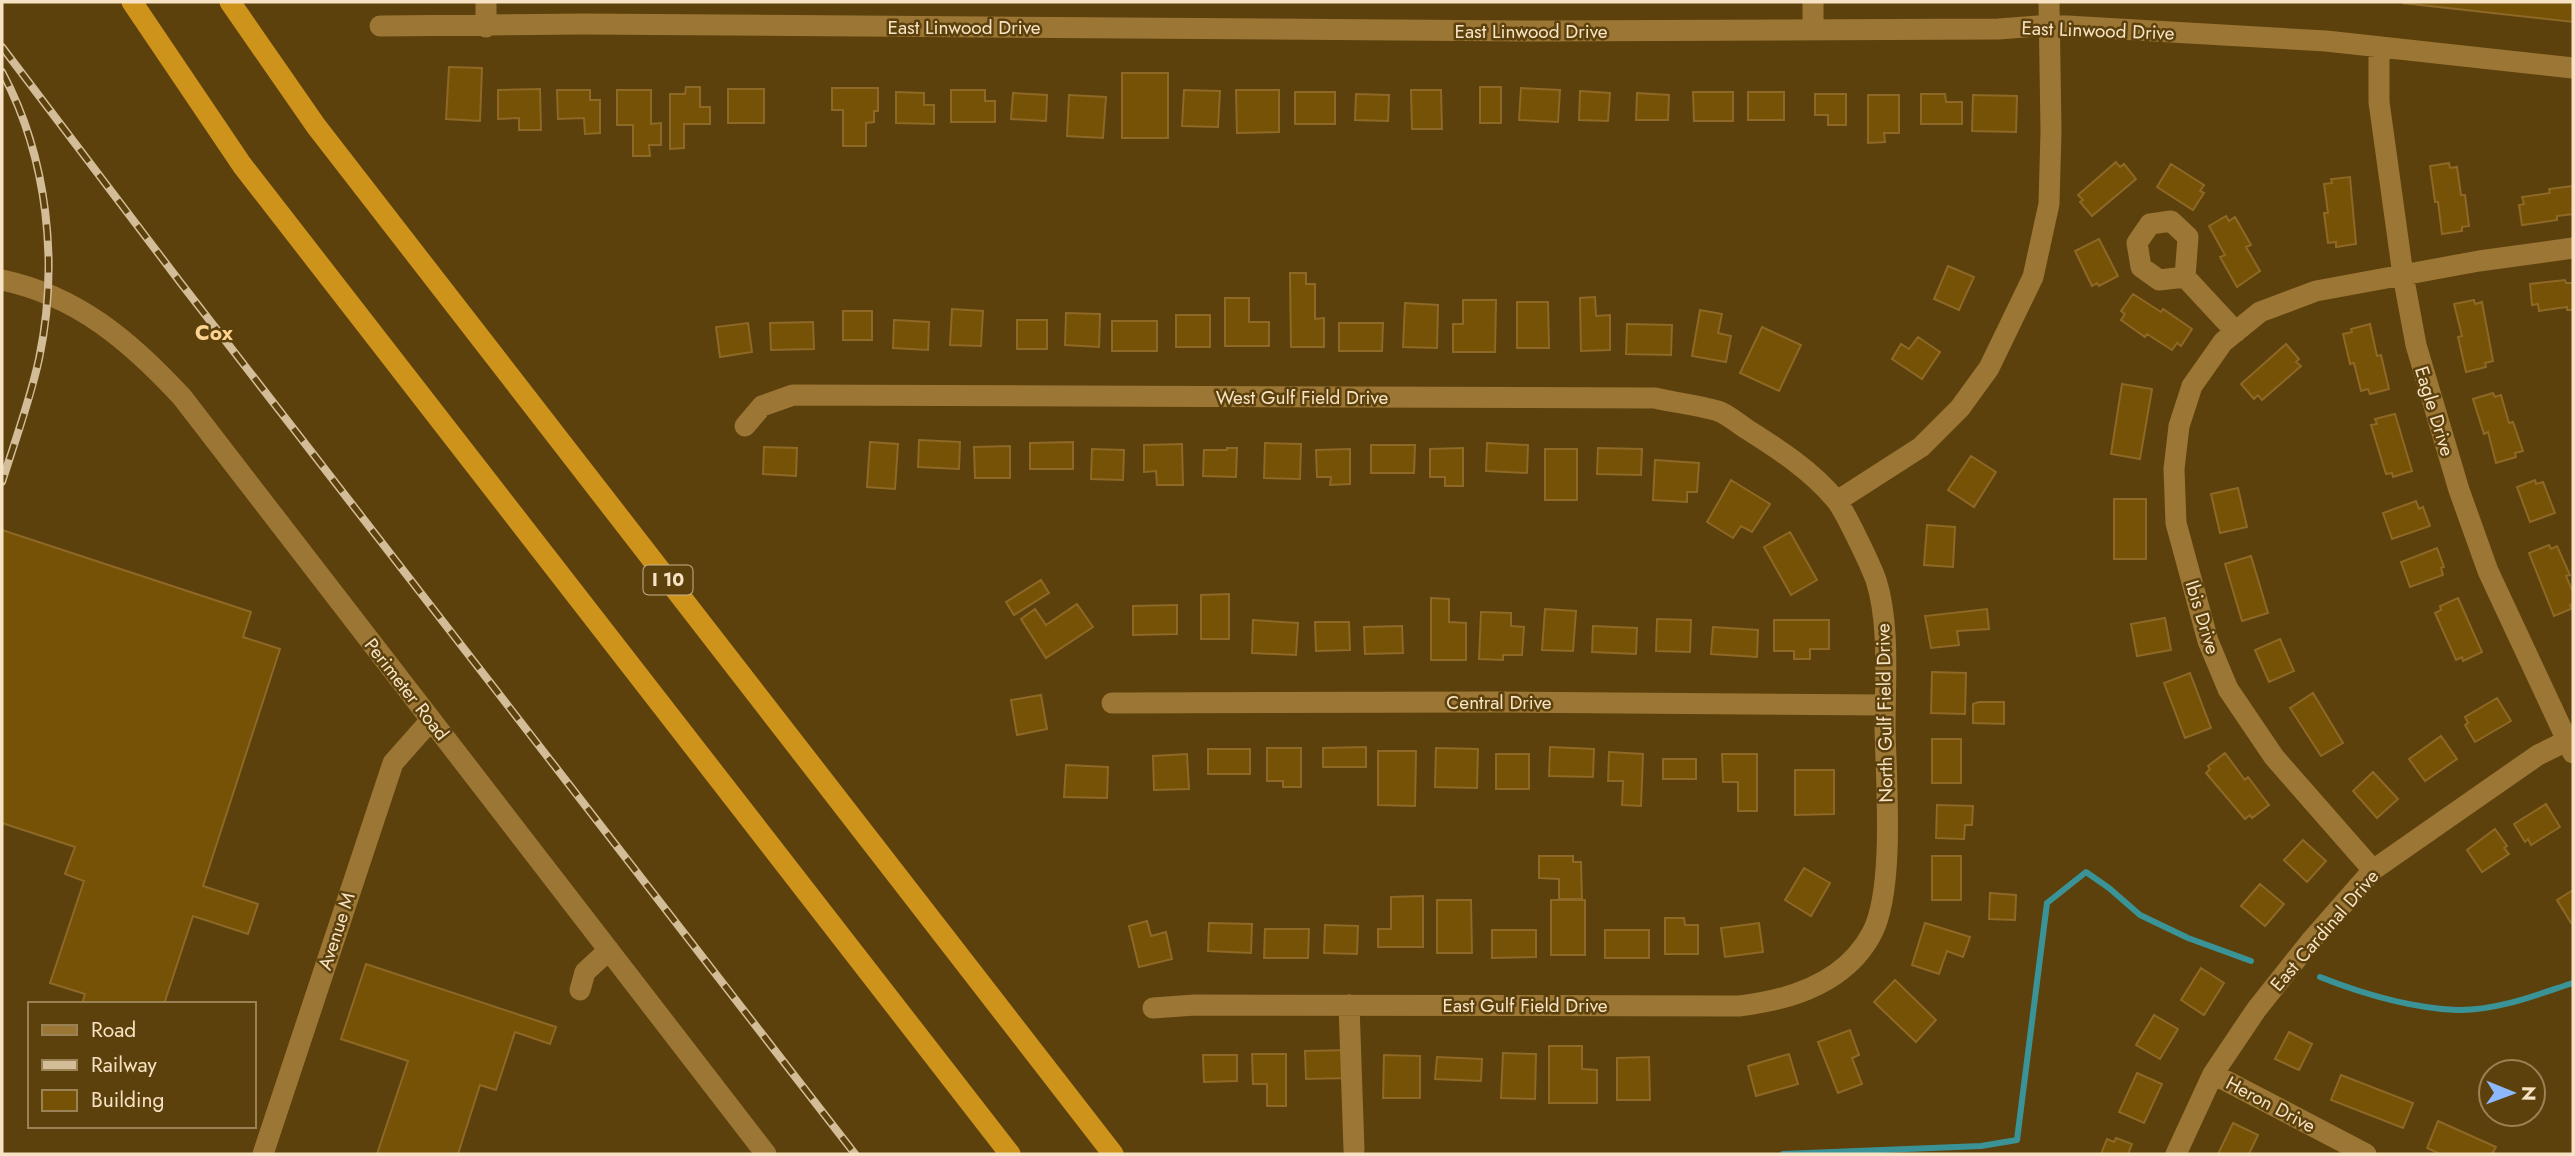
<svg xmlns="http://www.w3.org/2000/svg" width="2575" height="1156" viewBox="0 0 2575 1156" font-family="Jost,sans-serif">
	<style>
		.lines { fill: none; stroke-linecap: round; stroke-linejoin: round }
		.stream { stroke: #3a9497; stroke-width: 6 }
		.building { fill: #765206; stroke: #8d6826; stroke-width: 2 }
		.minor { stroke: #9c7635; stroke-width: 21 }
		.highway { stroke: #ce931b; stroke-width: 21 }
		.rail-casing { stroke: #d3bd98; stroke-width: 8 }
		.rail { stroke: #5c410c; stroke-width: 5; stroke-dasharray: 16; stroke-linecap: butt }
		.labels { text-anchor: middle; stroke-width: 5; stroke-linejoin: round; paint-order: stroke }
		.shield { fill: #5c410c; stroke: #c8b28c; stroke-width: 2 }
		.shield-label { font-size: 18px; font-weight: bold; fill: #f7e3c3 }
		.street-label { font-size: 19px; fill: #f7e3c3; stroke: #5c410c }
		.neighbourhood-label { font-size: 21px; font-weight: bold; fill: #fcd391; stroke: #5c410c }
	</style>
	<rect width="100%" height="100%" fill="#5c410c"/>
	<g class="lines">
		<path class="stream" d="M2320,977C2363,994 2410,1008 2457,1010C2496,1011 2536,995 2573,983
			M1783,1154L1981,1146L2017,1140L2047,903L2086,872L2109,888L2140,915L2188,938L2251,961"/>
	</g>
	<path class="building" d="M2403,2H2573V22L2403,3Z
		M449,67L482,68L480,121L446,119Z
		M1122,73H1168V138H1122Z
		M686,87H700V107H710V124H684V148L670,149V94H685Z
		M1480,87H1501V123H1480Z
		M832,88H878V111H874V122L866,123V146H843V110H832Z
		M1521,88L1560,90L1558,122L1519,120Z
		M540,89L541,130H519V118L498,119V90Z
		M728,89H764V123H728Z
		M557,90H590V100H600V133L585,134L584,118L558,119Z
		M617,90H651V124L661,123V145H649L650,156H633V125H617Z
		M951,90H985V101H995V122H951Z
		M1184,90L1220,91L1218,127L1182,126Z
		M1236,90H1279V132L1237,133Z
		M1411,90H1441L1442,129H1412Z
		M1580,91L1610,93L1608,121L1579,120Z
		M896,92L924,93V105H934V124L896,123Z
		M1295,92H1335V124H1295Z
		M1693,92H1733V121H1694Z
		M1748,92H1784V120H1748Z
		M1013,93L1047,95L1046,121L1011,119Z
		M1637,93L1669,95L1668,120H1636Z
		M1356,94L1389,95L1388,121L1355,120Z
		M1815,94H1846V125H1828V115H1815Z
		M1921,94H1945L1946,102H1962V124H1921Z
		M1069,95L1106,97L1103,138L1067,136Z
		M1868,95H1899V133H1884L1885,142L1868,143Z
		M1973,95L2017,96L2016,132L1972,131Z
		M2116,162L2120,167L2124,164L2136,179L2092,216L2080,202L2083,200L2078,195Z
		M2449,163L2450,168L2457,167L2461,195H2465L2469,226L2462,227V231L2442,234L2438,202H2435L2430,166Z
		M2171,164L2204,185L2200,191L2204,193L2193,210L2157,187Z
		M2350,177L2356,244L2336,247V242L2328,243L2324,213H2328L2324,184L2332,183L2331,179Z
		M2573,186V214L2557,216V220L2522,225L2519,205L2524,204L2522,197L2550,193L2549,189Z
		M2226,216L2229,221L2235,217L2251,245L2246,247L2260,271L2237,287L2220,257L2225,255L2209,226Z
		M2099,239L2118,276L2099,286L2097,283L2092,286L2075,251Z
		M1948,266L1974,277L1959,310L1934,299Z
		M1290,273H1306V284H1315V319L1324,318V347H1291Z
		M2565,280L2566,283H2573V310H2567V307L2539,311L2538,304L2532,305L2530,284Z
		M2133,294L2161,312L2163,309L2192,329L2181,346L2177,343L2172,350L2147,334L2145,337L2121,320L2125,314L2121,311Z
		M1595,297L1596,316L1610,315V350L1581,351L1580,298Z
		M1225,298H1249V322H1269V346H1225Z
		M1463,300H1496L1495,352H1453V324H1463Z
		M2474,300L2475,304L2482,302L2493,361L2485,363L2486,367L2466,372L2458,337L2462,336L2454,304Z
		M1517,302H1548L1549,348H1517Z
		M1405,303L1438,305L1437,348L1403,347Z
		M952,309L983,311L981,346L950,345Z
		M1700,310L1722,314L1718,333L1731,336L1726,362L1692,356Z
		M843,311H872V340H843Z
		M1066,313L1100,314L1099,347L1065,345Z
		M1176,315H1210V347H1176Z
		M894,320L929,322L928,350L893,348Z
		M1017,320H1047V349H1017Z
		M1112,321H1157V351H1112Z
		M813,322L814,349L771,350L770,323Z
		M748,323L752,352L720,357L716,327Z
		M1339,323H1383L1382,351H1339Z
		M1627,324L1672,325L1671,355L1626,354Z
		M2370,324L2377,356L2381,355L2389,389L2370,394L2368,389L2361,391L2354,363L2350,364L2343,334L2352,332L2351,329Z
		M1762,327L1801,345L1779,391L1740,373Z
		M1918,337L1940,352L1922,379L1892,359L1901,344L1909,349Z
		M2286,344L2299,359L2296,362L2301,366L2262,400L2258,395L2254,399L2241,384Z
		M2122,384L2152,389L2140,459L2111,454Z
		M2493,393L2495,397L2501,395L2509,423L2513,422L2523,451L2515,453L2516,457L2496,463L2488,432L2484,434L2473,399Z
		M2395,414L2412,471L2393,477L2392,473L2386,474L2371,425L2377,424L2375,419Z
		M919,440L960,442L959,469L918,467Z
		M870,442L898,444L895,489L867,487Z
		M1073,442V469H1030V443Z
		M1265,443L1301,444L1300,479L1264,478Z
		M1487,443L1528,445L1527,473L1486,471Z
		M1182,444L1183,485H1157L1156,471L1144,472V445Z
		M1371,445H1415L1414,473H1371Z
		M1010,446V478H975L974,447Z
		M764,447L797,448L796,476L763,474Z
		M1227,448H1237L1236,477L1203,476L1204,450H1227Z
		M1463,448V486H1445V477H1430V449Z
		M1598,448L1642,449L1641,475L1597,474Z
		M1092,449L1124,450L1123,480L1091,479Z
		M1350,449V484L1330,485L1331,477H1317L1316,450Z
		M1545,449H1577V500H1545Z
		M1971,456L1996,472L1974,507L1948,490Z
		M1655,460L1699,463L1697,492H1687V502L1653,500Z
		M1731,480L1770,504L1752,532L1741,526L1733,538L1707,522Z
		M2535,480L2536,484L2543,482L2555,513L2530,522L2517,487Z
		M2238,488L2247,527L2220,533L2211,494Z
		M2114,499H2146V559H2114Z
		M2416,501L2419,509L2423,507L2430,526L2392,539L2383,513Z
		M1927,525L1955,527L1953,567L1924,565Z
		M2,530L251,612L243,637L280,649L203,886L258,904L248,934L193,916L164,1004H82L85,994L50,983L84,881L65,874L75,847L2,823Z
		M1790,532L1817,580L1791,595L1764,547Z
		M2549,545L2551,549L2557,546L2570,575L2566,576L2573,592V604L2570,605L2571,609L2554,616L2529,553Z
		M2437,548L2444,567L2441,568L2443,575L2410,587L2401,562Z
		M2251,556L2268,613L2242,621L2225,564Z
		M1041,580L1049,593L1014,615L1006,602Z
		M1229,594V639H1201V595Z
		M1431,598L1449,599V622L1466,623V660H1431Z
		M2458,598L2482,652L2463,661L2462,657L2456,660L2435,613L2441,610L2440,606Z
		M1077,604L1093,627L1046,658L1021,619L1035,609L1046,625Z
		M1177,605V634L1133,635V606Z
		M1545,609L1576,611L1573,651L1542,650Z
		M1987,609L1989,629L1957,631L1959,645L1931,648L1925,616Z
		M1481,612L1511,613V626L1524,627L1522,655H1503V660L1479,659Z
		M2165,618L2171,650L2137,656L2131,624Z
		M1657,619L1691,620L1690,652L1656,651Z
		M1253,620L1298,623L1296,655L1252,653Z
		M1774,620H1829V649H1810V659H1794V651H1774Z
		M1315,622H1349L1350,650L1316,651Z
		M1402,626L1403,653L1365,654L1364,627Z
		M1593,626L1637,628L1636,654L1592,652Z
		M1713,627L1758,630L1757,657L1711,654Z
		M2280,639L2294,671L2269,682L2255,650Z
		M1932,672L1966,673L1965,714L1931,713Z
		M2190,673L2211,728L2185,738L2164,683Z
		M2313,693L2343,743L2321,756L2290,708Z
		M1041,695L1047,729L1017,735L1011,700Z
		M2497,698L2511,721L2475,742L2465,725L2468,723L2465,717Z
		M1979,702H2004V724L1973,723V704Z
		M2441,736L2457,759L2425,781L2409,759Z
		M1932,739H1961V783H1932Z
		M1366,747V767H1323V748Z
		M1550,747L1594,749L1593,777L1549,776Z
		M1267,748H1301V787H1283V781H1267Z
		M1436,748L1478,749L1477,788L1435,787Z
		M1208,749H1250V774H1208Z
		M1378,751H1416L1415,806L1378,805Z
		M1609,752L1643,754L1641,806L1622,805L1623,781H1608Z
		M2225,753L2245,780L2248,777L2269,805L2252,818L2250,815L2245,819L2206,773L2210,769L2208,766Z
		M1187,754L1189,789L1154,790L1153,756Z
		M1496,754H1529V789H1496Z
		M1722,754H1757V811H1738V782H1723Z
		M1663,759H1696V779H1663Z
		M1066,765L1108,767L1107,798L1064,797Z
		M1795,770H1834V814L1795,815Z
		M2373,772L2398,799L2377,818L2353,791Z
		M2546,804L2560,827L2531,845L2528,839L2525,842L2514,824Z
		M1937,805L1973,806L1972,825H1965L1964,839L1936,838Z
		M2495,829L2507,846L2504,848L2509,854L2482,872L2467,850Z
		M2303,840L2326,861L2307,882L2284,860Z
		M1539,856H1573V862H1581L1582,899H1559V879L1539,878Z
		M1932,856H1961V900H1932Z
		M1804,868L1830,883L1811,916L1785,900Z
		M2260,884L2284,904L2265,926L2241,906Z
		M2573,890V922L2571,923L2557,900Z
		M1990,893L2016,895L2015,920L1989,919Z
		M1423,896V947H1378V929H1391V897Z
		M1437,900H1471L1472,953H1437Z
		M1551,900H1585V955H1551Z
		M1665,918H1684L1685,925H1698V954H1665Z
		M1147,921L1151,936L1166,932L1172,959L1139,967L1129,926Z
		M1209,923L1252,924L1251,953L1208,951Z
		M1759,923L1763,952L1725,957L1721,928Z
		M1925,923L1970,937L1963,957L1947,951L1939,974L1912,965Z
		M1325,925L1358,926L1357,954L1324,953Z
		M1265,929H1309L1308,958H1264Z
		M1492,930H1536V957L1492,958Z
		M1605,930H1649V958H1605Z
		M366,964L556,1027L550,1044L515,1032L496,1090L480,1085L458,1154H377L408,1061L341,1039Z
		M2201,968L2224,983L2204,1015L2181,1000Z
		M1895,980L1936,1020L1916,1042L1874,1002Z
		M2154,1015L2178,1029L2160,1059L2136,1045Z
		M1850,1030L1859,1055L1852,1058L1862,1084L1838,1093L1818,1042Z
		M2289,1032L2312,1044L2299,1070L2275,1059Z
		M1549,1046H1582V1069L1597,1070V1103H1549Z
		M1350,1050V1078L1306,1079L1305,1051Z
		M1503,1053L1536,1054L1535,1099L1501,1098Z
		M1252,1054H1286V1106H1267V1084H1253Z
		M1789,1054L1798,1084L1756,1096L1748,1066Z
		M1203,1055H1237V1081L1204,1082Z
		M1384,1055L1420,1056V1098H1383Z
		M1437,1057L1482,1059L1481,1081L1435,1079Z
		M1649,1057L1650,1100H1617V1058Z
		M2137,1073L2162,1084L2144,1123L2119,1112Z
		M2341,1075L2413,1103L2403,1128L2331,1100Z
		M2438,1121L2496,1147L2492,1154H2440L2427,1148Z
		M2233,1123L2258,1135L2249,1154H2218Z
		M2116,1138L2132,1144L2128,1154H2101L2107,1139L2114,1142Z"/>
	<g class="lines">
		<path class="minor" d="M1813,2V30
			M380,26L583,24L1537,31L1999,29L2050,25L2326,41L2573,68
			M486,27V2
			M2379,47V102L2403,275L2416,345L2459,490L2488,571L2573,753
			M2171,221L2188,237L2185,277L2159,280L2141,267L2137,243L2150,224Z
			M2185,277L2236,332
			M2,280C78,296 131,342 182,397L766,1154
			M745,426L762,406L793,395L1655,398C1676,403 1698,405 1718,411C1727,414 1736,422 1745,428C1778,449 1810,469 1836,500C1845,511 1871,566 1876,580C1890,624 1885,682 1885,728C1886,779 1895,890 1872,933C1846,983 1791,1000 1739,1006L1195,1005L1153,1008
			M1837,501L1921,447L1960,408L1989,368L2033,277L2049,204L2051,131L2049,2
			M1112,703L1497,702L1885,705
			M2373,870L2274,757L2228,689L2208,641L2176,523L2174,469L2179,426L2192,386L2223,342L2260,312L2316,291L2479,261L2573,248
			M580,990L585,972L609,950
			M1349,1005L1354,1150
			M2213,1074L2366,1154
			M263,1154L393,763L431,720
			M2176,1154L2213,1074L2256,1010L2310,942L2373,870L2538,755L2573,738"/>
		<path class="highway" d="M132,2L242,165L1010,1154
			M230,2L316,126L1113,1154"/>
		<defs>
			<path id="rail" d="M2,47L180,282L855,1154
				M2,72C48,158 59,264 39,359C30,400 15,441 2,482"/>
		</defs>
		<use href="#rail" class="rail-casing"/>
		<use href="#rail" class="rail"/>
	</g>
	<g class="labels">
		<rect class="shield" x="643.5" y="565.5" width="49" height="29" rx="5"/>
		<g class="shield-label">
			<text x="668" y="586">I 10</text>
		</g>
		<g class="street-label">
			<text x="964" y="34">East Linwood Drive</text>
			<text transform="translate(2098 30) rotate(2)" y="7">East Linwood Drive</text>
			<text x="1531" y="38">East Linwood Drive</text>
			<text x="1302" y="404">West Gulf Field Drive</text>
			<text transform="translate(2435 411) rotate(73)" y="7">Eagle Drive</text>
			<text transform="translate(2203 617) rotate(73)" y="7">Ibis Drive</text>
			<text transform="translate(407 689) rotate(52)" y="7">Perimeter Road</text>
			<text x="1499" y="709">Central Drive</text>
			<text transform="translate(1884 713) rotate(-91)" y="7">North Gulf Field Drive</text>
			<text transform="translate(2324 930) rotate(-49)" y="7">East Cardinal Drive</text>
			<text transform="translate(336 931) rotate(-72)" y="7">Avenue M</text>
			<text x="1525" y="1012">East Gulf Field Drive</text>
			<text transform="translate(2271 1104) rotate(28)" y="7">Heron Drive</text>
		</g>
		<g class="neighbourhood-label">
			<text x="214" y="340">Cox</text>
		</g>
	</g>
	<rect width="2575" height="1156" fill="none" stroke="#f7e3c3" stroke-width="7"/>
	<rect x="28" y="1002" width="228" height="126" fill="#5c410c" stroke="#9a8255" stroke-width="2"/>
	<rect x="42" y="1025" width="35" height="10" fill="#9c7635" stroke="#9a8255" stroke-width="2"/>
	<text x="91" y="1037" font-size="21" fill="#f7e3c3">Road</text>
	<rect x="42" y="1060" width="35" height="10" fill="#d3bd98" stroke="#9a8255" stroke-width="2"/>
	<text x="91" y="1072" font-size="21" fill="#f7e3c3">Railway</text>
	<rect x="42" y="1090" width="35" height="21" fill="#765206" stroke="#9a8255" stroke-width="2"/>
	<text x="91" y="1107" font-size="21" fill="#f7e3c3">Building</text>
	<g transform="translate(2512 1093) rotate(91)"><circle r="33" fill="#5c410c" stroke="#9a8255" stroke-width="2"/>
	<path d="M0-5L12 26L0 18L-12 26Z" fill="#8db9fc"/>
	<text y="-10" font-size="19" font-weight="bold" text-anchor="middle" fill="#f7e3c3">N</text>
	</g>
</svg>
